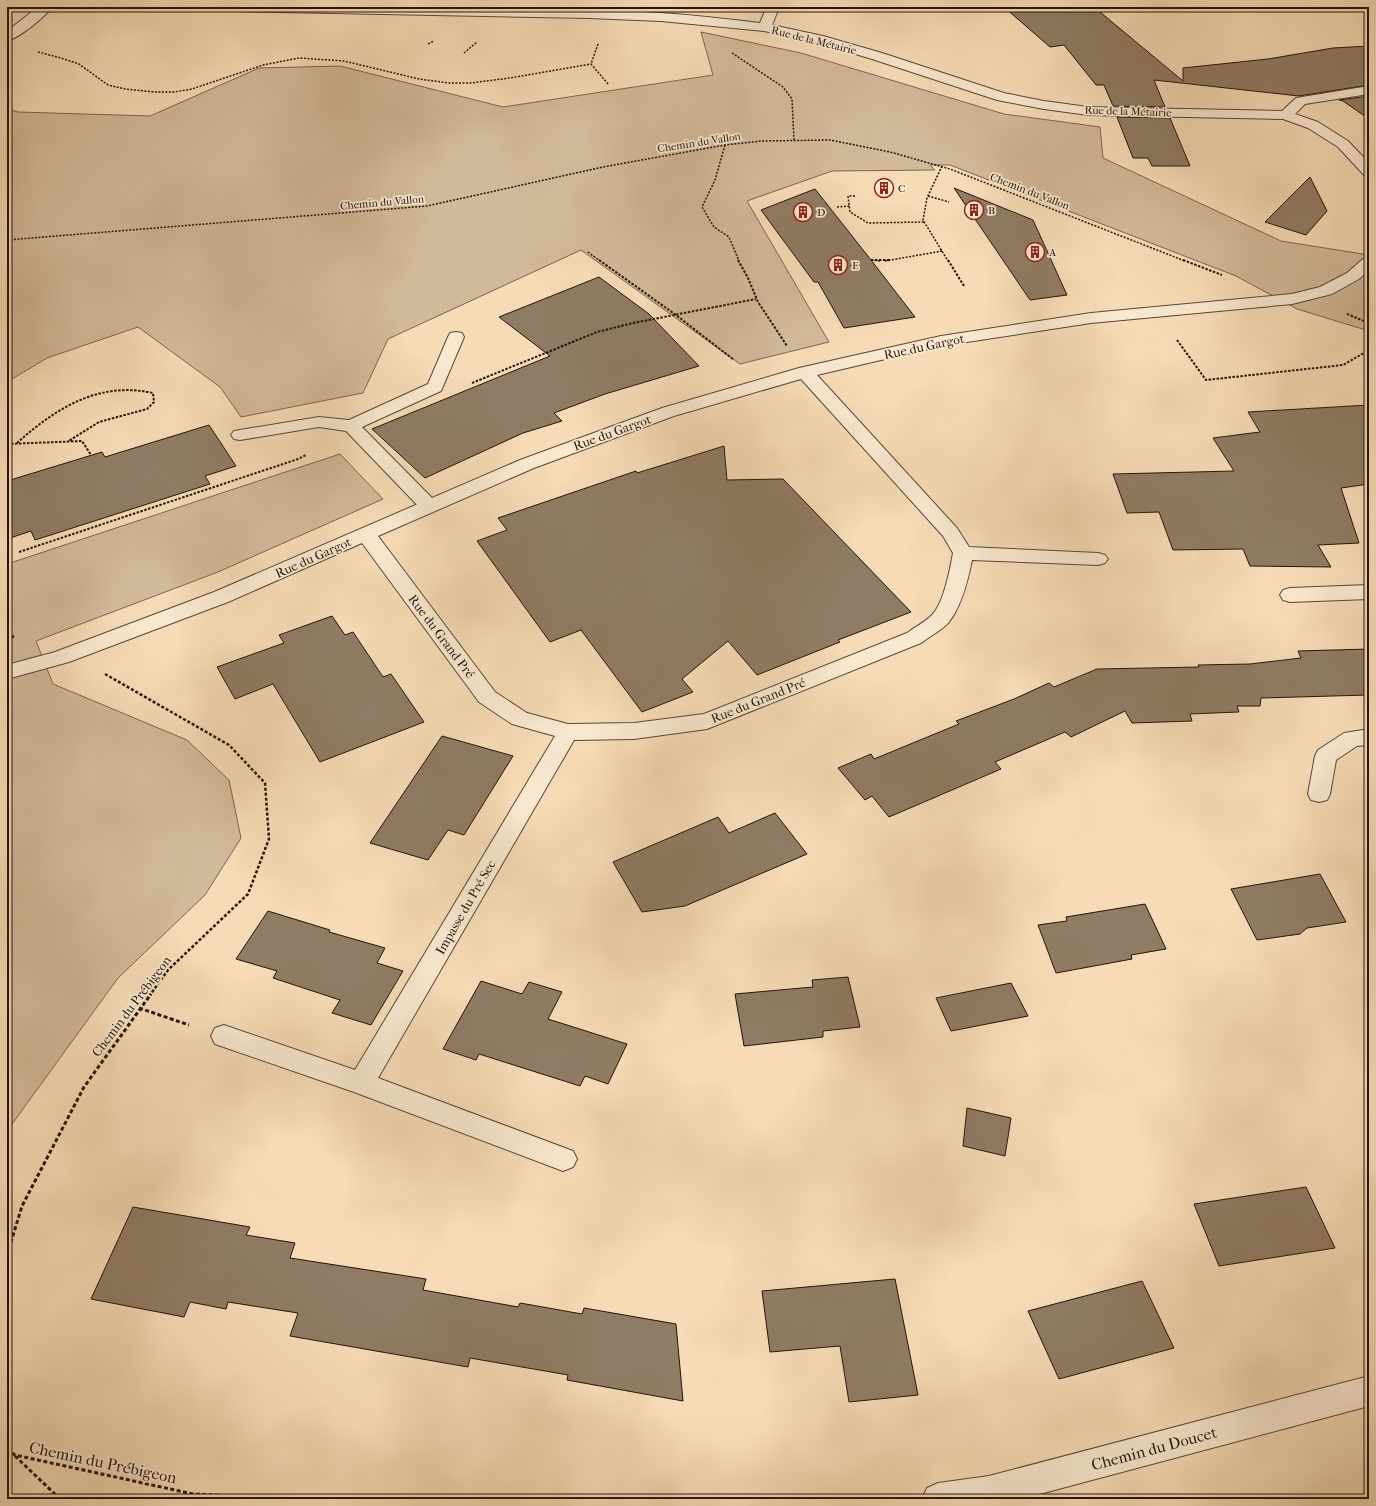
<svg xmlns="http://www.w3.org/2000/svg" width="1376" height="1506" viewBox="0 0 1376 1506" font-family="'IM FELL French Canon',serif">
	<style>
		.green { fill: #d2b999; stroke: #7a6652 }
		.building { fill: #907b64; stroke: #22140c }
		.lines { fill: none; stroke-linecap: round; stroke-linejoin: round }
		.service-casing { stroke: #574636; stroke-width: 2 }
		.minor-casing { stroke: #574636; stroke-width: 2 }
		.path-far3 { stroke: #22140c; stroke-width: 1.5; stroke-dasharray: 2 1.5; stroke-linecap: butt }
		.path-far2 { stroke: #22140c; stroke-width: 2; stroke-dasharray: 2.5 1.5; stroke-linecap: butt }
		.path-far1 { stroke: #22140c; stroke-width: 2.5; stroke-dasharray: 3 2; stroke-linecap: butt }
		.path { stroke: #22140c; stroke-width: 3; stroke-dasharray: 4 2.5; stroke-linecap: butt }
		.service { fill: #f9e8d0; fill-rule: evenodd }
		.minor { fill: #f9e8d0; fill-rule: evenodd }
		.labels { text-anchor: middle; stroke-width: 3.5; stroke-linejoin: round; paint-order: stroke }
		.far-street-label { font-size: 11px; fill: #22140c; stroke: #f9e8d0 }
		.far-poi-label { font-size: 11px; fill: #22140c; stroke: #f9e8d0; text-anchor: start }
		.street-label { font-size: 13px; fill: #22140c; stroke: #f9e8d0 }
		.near-street-label { font-size: 16px; fill: #22140c; stroke: #f9e8d0 }
	</style>
	<rect width="100%" height="100%" fill="#f6dbb6"/>
	<filter id="stains"><feTurbulence type="fractalNoise" baseFrequency=".005" numOctaves="4"/><feColorMatrix values="0 0 0 0 .2 0 0 0 0 .09 0 0 0 0 .02 0 0 0 .5 -.17"/></filter>
	<radialGradient id="worn" r=".72"><stop offset=".6" stop-color="#630" stop-opacity="0"/><stop offset="1" stop-color="#630" stop-opacity=".3"/></radialGradient>
	<path class="green" d="M701,32L801,53L1004,114L1100,127L1103,158L1281,241L1369,255V331L1297,309L1236,276L950,165H930L935,170L832,171L747,201L829,342L740,364L581,250L388,339L363,393L241,417L220,387L138,327L47,358L7,382V109L18,112L150,116L259,68L340,66L503,107L713,75Z
		M340,454L383,499L218,572L36,641L53,684L187,740L229,780L241,838L205,895L118,978L7,1131V564Z"/>
	<path class="building" d="M1004,7H1094L1183,81V68L1268,59L1333,48L1369,46V85L1299,96L1154,80L1165,107L1113,106L1104,85H1096L1064,45L1050,47Z
		M1369,96V119L1343,101L1339,100Z
		M1117,117L1170,118L1190,166H1152L1148,158H1133Z
		M1310,177L1327,211L1306,235L1265,222Z
		M954,188L1033,220L1067,295L1030,300Z
		M815,189L871,260L915,317L844,328L818,282H814L761,210Z
		M599,277L649,314L699,366L605,394L554,413L562,421L523,433L425,478L372,429L550,356L499,317Z
		M1369,405V484L1341,488L1359,543L1318,545L1331,567L1250,566L1243,549L1173,550L1159,512L1127,513L1113,474L1234,471L1213,438L1260,432L1248,412Z
		M209,425L236,466L205,476L210,484L35,540L31,531L7,539V481L102,452L105,457Z
		M724,446L727,480L783,479L911,612L838,640L840,642L757,675L728,641L682,679L693,692L642,712L581,630L550,642L477,541L507,530L498,518L636,471L637,473Z
		M332,616L345,635L353,632L383,677L391,674L424,722L320,762L273,684L235,699L217,667L284,643L279,635Z
		M1369,649V695L1261,698L1260,706H1237L1239,712L1190,714L1192,721L1132,723L1125,711L1071,737L1065,732L995,762L1001,769L889,817L872,796L865,800L838,768L871,754L874,759L959,724L956,721L1014,699L1049,683L1054,687L1097,669L1199,667L1198,665L1250,664L1301,658L1298,651Z
		M442,736L513,756L464,835L448,830L428,860L370,843Z
		M775,813L807,854L685,906L642,912L613,862L718,817L729,833Z
		M1320,874L1346,922L1307,928L1300,934L1257,940L1231,889Z
		M1145,904L1166,949L1131,955L1132,959L1056,973L1038,925L1067,921L1066,917Z
		M268,911L330,930L329,932L385,948L377,963L403,971L371,1025L332,1013L340,1000L273,978L277,971L236,959Z
		M848,977L860,1027L823,1031V1037L744,1046L735,994L813,987L812,980Z
		M481,981L522,994L529,982L562,992L548,1019L627,1044L608,1084L585,1076L580,1086L479,1054L476,1060L443,1049Z
		M1011,983L1028,1016L951,1031L936,998Z
		M967,1108L1011,1118L1005,1156L963,1146Z
		M1306,1187L1335,1248L1219,1266L1194,1204Z
		M133,1207L250,1227L246,1235L295,1243L290,1258L426,1279L423,1290L518,1307L520,1303L582,1314L584,1308L676,1324L683,1401L567,1380L568,1375L470,1358L468,1367L290,1336L298,1313L228,1302L226,1309L190,1302L184,1317L91,1299Z
		M895,1279L918,1395L849,1402L840,1346L770,1352L762,1291Z
		M1142,1281L1174,1348L1059,1379L1028,1311Z"/>
	<g class="lines">
		<defs>
			<path id="service" d="M456,332L462,333L464,337L441,391L362,427L436,502L438,506L436,510L429,512L422,510L346,431L319,427L240,440L234,439L231,435L234,431L240,430L319,417L349,420L428,384L448,337L450,333Z"/>
			<path id="minor" d="M38,7H52C45,17 19,38 7,41V31Z
				M227,7C371,7 516,4 660,13C693,15 726,19 760,23L765,11L763,7H776L778,10L772,25L823,36L882,53L1004,93L1044,101L1088,107L1282,111L1296,98L1369,86V94L1305,104L1295,114L1318,122L1348,141L1369,163V176L1364,175L1338,147L1308,128L1283,119L1088,115L1044,109L997,100L872,59L815,42L764,31L661,21L589,18L233,11L228,10Z
				M1369,257V270L1359,279L1332,294L1292,304L1091,323L941,346L817,375L957,528L969,547L1098,553L1105,555L1108,559L1105,563L1098,565L972,560C968,580 962,605 949,622C942,630 930,636 921,643L707,729L634,739L574,740L378,1078L573,1151L577,1159L573,1167L563,1171L354,1092L215,1044L211,1036L215,1028L224,1025L355,1070L555,736L512,724L479,702L362,543L228,602L69,662L7,679V665L55,652L214,592L520,460L662,408L799,368L941,336L1091,313L1292,294L1320,287L1347,273L1363,259ZM801,379L943,536L953,553C950,569 944,603 932,615C925,622 915,627 907,633L704,714L634,723L568,724L527,713L495,692L378,536L534,468L674,416Z
				M1369,585V599L1290,602L1283,600L1280,595L1283,590L1290,588Z
				M1369,729V745L1357,746L1336,760L1330,794L1327,800L1319,802L1311,800L1308,794L1315,756L1318,750L1344,733Z
				M1369,1376V1406L1021,1499H922L927,1488L938,1483L989,1476Z"/>
		</defs>
		<use href="#service" class="service-casing"/>
		<use href="#minor" class="minor-casing"/>
		<path class="path-far3" d="M428,44L434,41
			M598,44L591,64L609,85
			M38,52L61,58L79,64L108,85L125,89L155,92H174L192,89L263,65L299,58L344,61L419,79L449,83H470L510,78L591,64
			M464,53L477,42
			M732,53L783,87L792,99L794,140
			M7,114L9,113
			M725,145L715,180L702,207L714,227L729,237L739,261
			M942,166L927,198L923,220L948,261
			M855,196H848L850,212L868,223L924,222
			M928,196L949,202
			M837,207L849,206
			M7,240L427,206L603,167L725,145L762,141L830,140L890,152L950,169L1185,261
			M588,252L600,261
			M871,260L880,261
			M885,261L942,251"/>
		<path class="path-far2" d="M599,260L676,315L734,360
			M738,260L748,278L758,302L787,346
			M871,260H890
			M948,260L964,286
			M1183,260L1222,275
			M1347,314L1369,323
			M1177,340L1206,380L1343,365L1369,350
			M472,383L597,332L633,323L756,299
			M17,443C56,408 99,381 153,393L154,402L147,409L99,422L67,442
			M7,444L82,441L91,455
			M19,552L298,459L306,455"/>
		<path class="path-far1" d="M7,635L14,637
			M105,674L229,745L265,783L269,839L248,894L168,970L150,995"/>
		<path class="path" d="M139,1008L189,1025
			M7,1255L22,1206L84,1087L151,994
			M7,1449L15,1455L193,1494L293,1499
			M15,1456L60,1499"/>
		<use href="#service" class="service"/>
		<use href="#minor" class="minor"/>
	</g>
	<defs>
		<symbol id="building-ring" viewBox="-11 -11 22 22"><circle r="9.5" fill="#f9e8d0" stroke="#8f2418" stroke-width="1.5"/><path d="M-4-6H4V6H1V3H-1V6H-4ZM-2.5-4.3h1.7v1.8h-1.7ZM.8-4.3h1.7v1.8H.8ZM-2.5-1h1.7V.8h-1.7ZM.8-1h1.7V.8H.8Z" fill="#8f2418"/></symbol>
	</defs>
	<g fill-rule="evenodd">
		<use href="#building-ring" x="873" y="177" width="22" height="22"/>
		<use href="#building-ring" x="963" y="199" width="22" height="22"/>
		<use href="#building-ring" x="792" y="201" width="22" height="22"/>
		<use href="#building-ring" x="1024" y="241" width="22" height="22"/>
		<use href="#building-ring" x="827" y="254" width="22" height="22"/>
	</g>
	<g class="labels">
		<g class="far-street-label">
			<text transform="translate(814 40) rotate(14)" y="4">Rue de la Métairie</text>
			<text transform="translate(1128 111) rotate(2)" y="4">Rue de la Métairie</text>
			<text transform="translate(699 142) rotate(-9)" y="4">Chemin du Vallon</text>
			<text transform="translate(1030 191) rotate(21)" y="4">Chemin du Vallon</text>
			<text transform="translate(382 202) rotate(-5)" y="4">Chemin du Vallon</text>
		</g>
		<g class="far-poi-label">
			<text x="898" y="192">C</text>
			<text x="988" y="214">B</text>
			<text x="817" y="216">D</text>
			<text x="1049" y="256">A</text>
			<text x="852" y="269">E</text>
		</g>
		<g class="street-label">
			<text transform="translate(924 346) rotate(-12)" y="5">Rue du Gargot</text>
			<text transform="translate(612 432) rotate(-20)" y="5">Rue du Gargot</text>
			<text transform="translate(313 557) rotate(-24)" y="5">Rue du Gargot</text>
			<text transform="translate(442 636) rotate(53)" y="5">Rue du Grand Pré</text>
			<text transform="translate(758 700) rotate(-22)" y="5">Rue du Grand Pré</text>
			<text transform="translate(465 907) rotate(-60)" y="5">Impasse du Pré Sec</text>
			<text transform="translate(131 1006) rotate(-53)" y="5">Chemin du Prébigeon</text>
		</g>
		<g class="near-street-label">
			<text transform="translate(1154 1448) rotate(-15)" y="6">Chemin du Doucet</text>
			<text transform="translate(103 1462) rotate(12)" y="6">Chemin du Prébigeon</text>
		</g>
	</g>
	<rect width="1376" height="1506" fill="none" stroke="#f6dbb6" stroke-width="24"/>
	<rect x="8" y="8" width="1360" height="1490" fill="none" stroke="#22140c" stroke-width="2"/>
	<rect x="12" y="12" width="1352" height="1482" fill="none" stroke="#22140c"/>
	<rect width="100%" height="100%" filter="url(#stains)"/>
	<rect width="100%" height="100%" fill="url(#worn)"/>
</svg>
